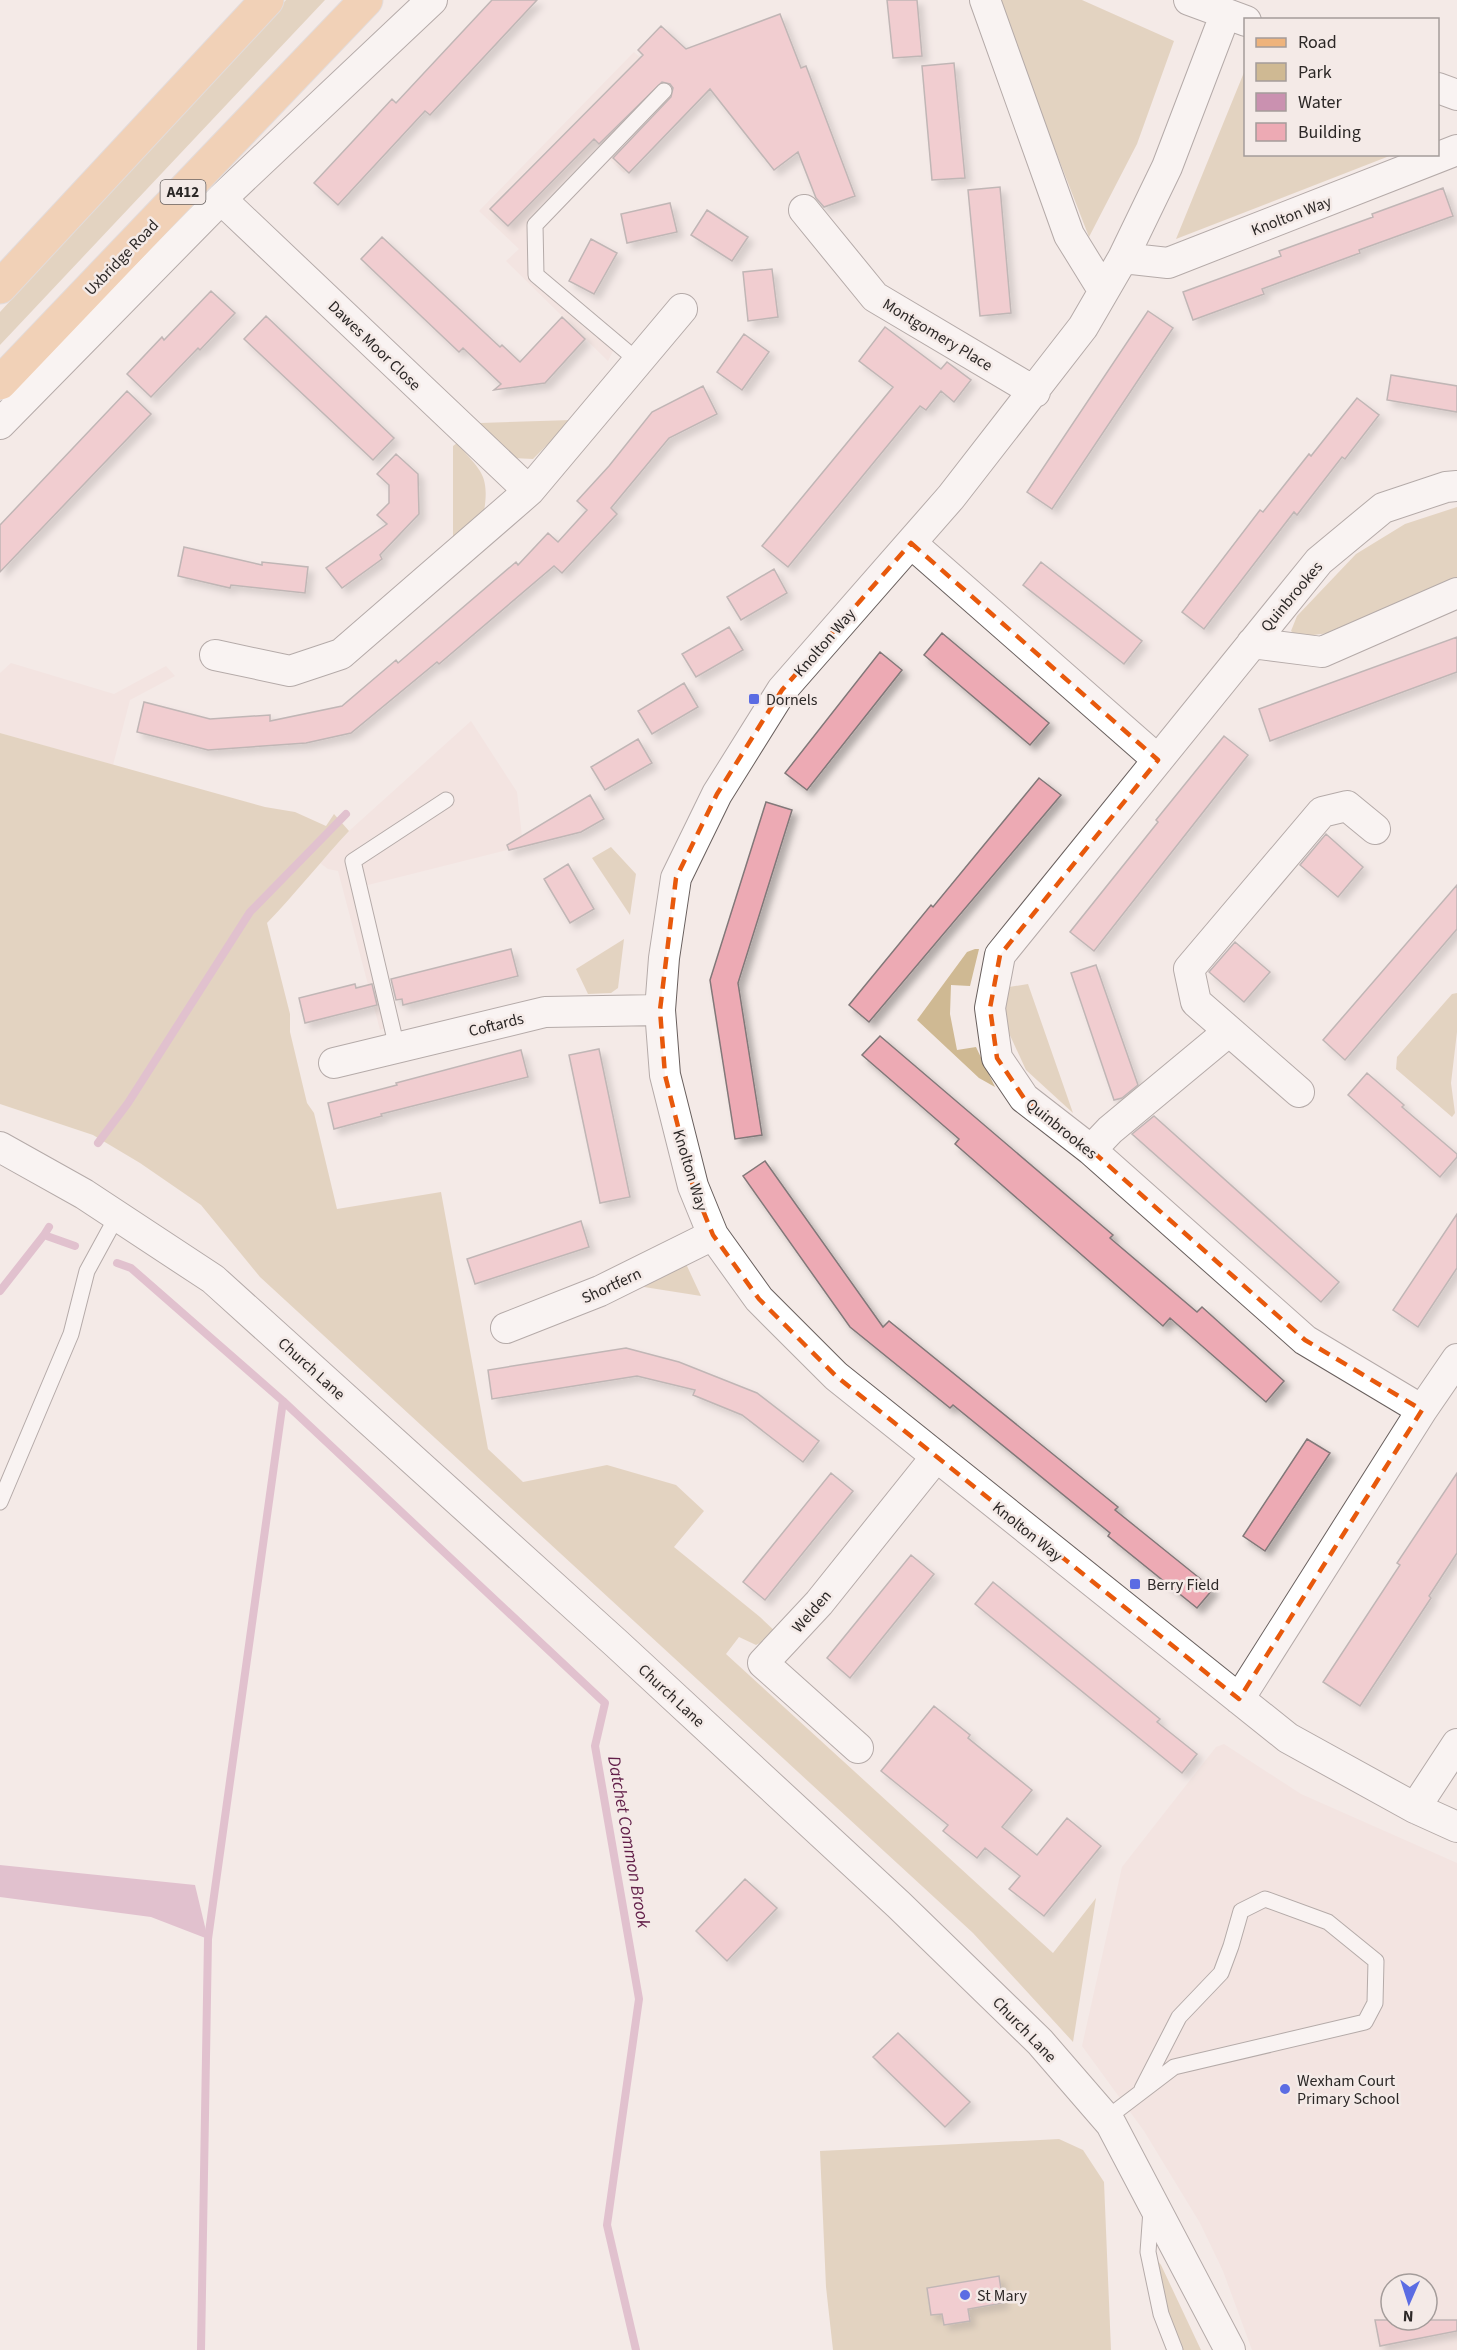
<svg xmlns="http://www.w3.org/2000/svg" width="1457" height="2350" viewBox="0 0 1457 2350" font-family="'Source Sans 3',sans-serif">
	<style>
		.built { fill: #f1ded9; fill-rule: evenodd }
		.green { fill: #cfb993 }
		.water { fill: #ca91b0 }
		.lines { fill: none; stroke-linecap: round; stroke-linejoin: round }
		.stream { stroke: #ca91b0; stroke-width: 8 }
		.building { fill: #edaab4; stroke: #827879; stroke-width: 1.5; filter: url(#shadow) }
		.lane-casing { stroke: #685f5d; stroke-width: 17 }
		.street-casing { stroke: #685f5d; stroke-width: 32 }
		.primary-casing { stroke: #cccbcb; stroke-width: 35 }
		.lane { stroke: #fff; stroke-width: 15 }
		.street { stroke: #fff; stroke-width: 30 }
		.primary { stroke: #eeb37c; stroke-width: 33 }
		.marked { fill: none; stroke: #e8590c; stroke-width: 4.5; stroke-dasharray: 12 8; stroke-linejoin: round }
		.poi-dot { fill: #5b6ce3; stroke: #f4eae7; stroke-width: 2 }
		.labels { text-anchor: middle; stroke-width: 5; stroke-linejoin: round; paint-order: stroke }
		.shield { fill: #f4eae7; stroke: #686261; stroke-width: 1.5 }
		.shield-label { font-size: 15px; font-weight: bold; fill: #2c2827 }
		.street-label { font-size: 16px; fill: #2c2827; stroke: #f4eae7 }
		.poi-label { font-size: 16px; fill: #2c2827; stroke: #f4eae7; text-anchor: start }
		.water-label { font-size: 18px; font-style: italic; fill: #621f49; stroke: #f4eae7 }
	</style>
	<defs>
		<filter id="shadow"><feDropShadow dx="5.5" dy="5.5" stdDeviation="3" flood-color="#0004"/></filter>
	</defs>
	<rect width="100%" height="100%" fill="#f4eae7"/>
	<path class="built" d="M634,52L691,103L624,173L609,159L532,236L538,269L620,337L608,361L506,261L519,249L479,211Z
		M11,663L114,694L166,666L175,676L130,700L113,765L0,733V673Z
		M471,721L517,792L523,846L356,888L392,1026L380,1030L338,871L328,869L320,863L349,831Z
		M1224,1744L1301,1794L1457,1863V2350H1252L1223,2271L1200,2223L1144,2131L1082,2046L1122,1867L1216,1747ZM1391,2284H1427V2320H1391Z"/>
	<path class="green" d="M286,0H325L0,345V312Z
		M997,0H1082L1174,41L1137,144L1089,237Z
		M1245,70L1246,154L1392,155L1176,239Z
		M572,420L533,459L513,458L474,427L480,423Z
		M457,443C480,471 490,473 484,512L453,543V446Z
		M1457,507V587L1329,633L1298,637L1291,631L1297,616L1356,554L1405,524Z
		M0,733L265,807L295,812L326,826L334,814L349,831C321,861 296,893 267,923L290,1014V1032L307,1103L314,1113L337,1209L441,1192L488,1449L523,1482L607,1465L676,1485L704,1511L674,1547L760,1617L778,1634L756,1645L739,1637L726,1654L1053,1953L1096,1898L1073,2042L973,1933L260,1277L201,1205L140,1163L93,1135L0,1104Z
		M611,847L636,874L630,915L592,858Z
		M624,939L618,988L611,993L588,994L576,969Z
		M975,949H979L970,986L951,985L950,1014L957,1050L976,1047L995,1087L979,1078L917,1020L967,952Z
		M1028,984L1073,1113L1026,1070L1008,1031L1003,988Z
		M1457,993V1032L1451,1083L1455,1113L1452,1117L1396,1069L1397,1057L1452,994Z
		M678,1265L687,1266L701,1296L644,1287V1282Z
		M1059,2139L1083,2150L1104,2182L1111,2350H833L826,2287L820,2151Z
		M1152,2253L1161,2265L1201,2350H1178Z"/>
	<path class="water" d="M0,1865L195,1885L208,1939L151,1917L0,1897Z"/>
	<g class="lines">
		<path class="stream" d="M98,1143L128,1103L250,912L346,814
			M49,1227L44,1235L75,1246
			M117,1263L131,1268L283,1401L605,1703L595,1746L639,1999L607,2225L636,2350
			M0,1291L44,1235
			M201,2350L208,1939L283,1401"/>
	</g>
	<path class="building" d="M492,0H537L430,115L425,111L338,205L314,183L392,99L396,103Z
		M887,0H917L922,56L893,58Z
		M780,14L801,68L806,66L855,196L824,207L816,198L798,152L774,170L710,89L629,173L613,158L671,97L673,88L670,84L662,82L599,144L594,139L508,226L490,209L643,55L638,50L661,26L686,49Z
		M954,63L965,178L932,180L922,66Z
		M1000,187L1011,313L980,316L968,190Z
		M1443,188L1453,216L1359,250L1360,253L1262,289L1264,294L1193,320L1183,292L1281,256L1279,251L1373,217L1372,214Z
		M670,203L677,232L627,243L621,214Z
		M707,210L748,237L732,261L691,235Z
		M382,237L500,347L502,345L520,362L562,317L585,339L545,383L494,390L501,384L463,348L459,352L361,259Z
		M591,239L617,253L594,294L569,281Z
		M772,269L778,317L748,321L743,272Z
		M211,291L235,313L200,350L198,348L151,397L127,374L162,337L164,340Z
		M1148,311L1173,328L1052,509L1027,492Z
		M266,316L394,438L373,460L244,339Z
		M885,327L941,369L947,362L971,380L954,402L941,391L926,410L920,406L788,567L762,546L893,387L859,361Z
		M744,334L769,352L742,390L717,372Z
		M1391,375L1457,386V412L1387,400Z
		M703,386L717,414L669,438L611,508L617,514L562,573L554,566L439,664L437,662L351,733L306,743L208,750L137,732L144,702L210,719L270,715V721L342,706L396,660L398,663L516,562L518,565L548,533L558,542L587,510L577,501L609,466L652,412Z
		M127,391L151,414L0,572V525Z
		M1357,398L1379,415L1345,459L1342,457L1297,515L1294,512L1204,629L1182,612L1260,510L1263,512L1309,454L1311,456Z
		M396,454L418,474L419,514L380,555L382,559L342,588L326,568L387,524L377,515L389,503V485L377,474Z
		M184,547L262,565V562L308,567L305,593L231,585L230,588L178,576Z
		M1041,562L1142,641L1124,664L1023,585Z
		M774,569L787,593L741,620L727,597Z
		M729,627L743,650L696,677L682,654Z
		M942,633L1049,723L1030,745L924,655Z
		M1457,637V672L1270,741L1259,709Z
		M880,652L902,670L807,790L785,773Z
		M684,683L698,707L652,734L638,711Z
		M1224,736L1248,755L1094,951L1070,932L1158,822L1156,820Z
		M638,739L652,763L605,790L591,767Z
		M1039,778L1061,795L869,1022L849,1005L931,905L933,907Z
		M590,795L604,819L581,832L509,850L507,845Z
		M766,802L792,810L738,983L762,1135L735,1139L710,980Z
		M1326,834L1363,867L1338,897L1300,865Z
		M568,864L594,909L570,923L544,879Z
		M1457,885V929L1345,1060L1323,1040Z
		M1235,942L1270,972L1244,1002L1209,972Z
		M511,949L518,976L403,1005L402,999L396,1000L391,979Z
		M1096,965L1138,1085L1122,1098L1114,1100L1071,973Z
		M355,984L356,988L372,984L377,1005L305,1023L299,998Z
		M880,1036L1113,1235L1110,1238L1197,1312L1202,1307L1284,1381L1266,1402L1170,1318L1163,1326L955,1144L959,1139L862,1055Z
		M599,1049L630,1197L600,1203L569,1055Z
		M521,1050L528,1077L381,1114L382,1116L334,1129L328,1103L397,1085L396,1083Z
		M1367,1073L1404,1105L1402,1107L1457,1154V1157L1440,1177L1348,1095Z
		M1154,1116L1339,1282L1321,1302L1132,1134Z
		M765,1161L883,1327L889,1321L1118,1507L1115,1510L1213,1589L1197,1608L1108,1536L1110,1533L953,1405L950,1408L850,1327L743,1176Z
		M1457,1214V1268L1418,1327L1393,1310Z
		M581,1221L589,1247L475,1284L467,1259Z
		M626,1348L679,1362L757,1393L819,1441L803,1462L742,1415L693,1395L695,1390L637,1376L492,1399L488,1370Z
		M1307,1439L1330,1453L1265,1551L1243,1536Z
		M831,1473L853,1491L765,1600L743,1582Z
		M1457,1473V1553L1429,1596L1431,1598L1360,1706L1323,1682L1400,1565L1397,1563Z
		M911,1555L934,1574L850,1678L827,1658Z
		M993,1582L1160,1719L1157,1722L1197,1754L1182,1773L975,1604Z
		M934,1706L970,1735L968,1738L1032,1790L1002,1827L1037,1855L1067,1818L1101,1846L1044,1916L1009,1889L1020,1876L985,1848L977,1858L943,1831L948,1825L881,1771Z
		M745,1879L777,1908L727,1961L696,1931Z
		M898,2033L970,2102L945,2127L873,2057Z
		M999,2276L1003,2303L968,2309L970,2321L944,2325L942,2314L931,2315L927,2288Z
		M1375,2320H1457V2331L1380,2346Z"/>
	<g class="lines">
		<defs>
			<path id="lane" d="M638,361L536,275L535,225L664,91
				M397,1048L353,861L446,800
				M0,1502L71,1334L87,1271L117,1216
				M1107,2118L1174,2067L1365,2022L1375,2003L1376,1961L1328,1922L1265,1899L1241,1911L1231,1946L1221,1973L1179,2017L1142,2089
				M1151,2210L1148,2252L1161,2314L1175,2350"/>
			<path id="street" d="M985,0L1069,235L1103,290
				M1189,0L1246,21
				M1225,15L1167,167L1123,258L1083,327L951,497L782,690L717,794L676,878L664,958L660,1010L665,1075L693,1186L713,1235L759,1299L836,1376L1288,1738L1415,1808L1457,1827
				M1438,88L1457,95
				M221,199L529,491
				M804,210L875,297L1035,392
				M1123,258L1168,263L1457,150
				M0,424L221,199L432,0
				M911,543L1158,760
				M1252,643L1322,652L1457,593
				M215,655L290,671L341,654L529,491L682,309
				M334,1063L545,1012L660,1010
				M1299,1092L1196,1002L1189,969L1322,812L1347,806L1375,829
				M0,1147L84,1194L213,1279L617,1644L899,1905L1040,2042L1111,2124L1230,2350
				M1091,1150L1110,1130L1228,1032
				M506,1328L600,1291L713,1235
				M1422,1410L1305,1340L1091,1150L1024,1098L997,1058L990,1008L1000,955L1319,561L1383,508L1446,487L1457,486
				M1239,1699L1422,1410L1457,1359
				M858,1748L763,1663L819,1603L936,1457
				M1415,1808L1457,1744"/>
			<path id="primary" d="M0,287L267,0
				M0,383L366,0"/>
		</defs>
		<use href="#lane" class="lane-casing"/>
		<use href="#street" class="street-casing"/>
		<use href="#primary" class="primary-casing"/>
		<use href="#lane" class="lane"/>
		<use href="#street" class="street"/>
		<use href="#primary" class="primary"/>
	</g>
	<path d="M0 0H1457V2350H0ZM911,543L1158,760L1000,955L990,1008L997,1058L1024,1098L1091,1150L1305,1340L1422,1410L1239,1699L836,1376L759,1299L713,1235L693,1186L665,1075L660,1010L676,878L717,794L782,690Z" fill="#f4eae7" fill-opacity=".55" fill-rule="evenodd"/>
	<path class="marked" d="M911,543L1158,760L1000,955L990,1008L997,1058L1024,1098L1091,1150L1305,1340L1422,1410L1239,1699L836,1376L759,1299L713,1235L693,1186L665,1075L660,1010L676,878L717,794L782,690Z"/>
	<g class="poi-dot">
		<rect x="748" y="693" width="12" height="12" rx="3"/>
		<rect x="1129" y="1578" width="12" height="12" rx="3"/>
		<circle cx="1285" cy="2089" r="6"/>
		<circle cx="965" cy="2295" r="6"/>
	</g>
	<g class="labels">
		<rect class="shield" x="160.5" y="180" width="45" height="24" rx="4.5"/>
		<g class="shield-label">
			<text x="183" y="197">A412</text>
		</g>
		<g class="street-label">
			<text transform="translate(1291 215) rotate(-21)" y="6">Knolton Way</text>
			<text transform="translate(121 257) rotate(-46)" y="6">Uxbridge Road</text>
			<text transform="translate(938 334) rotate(31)" y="6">Montgomery Place</text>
			<text transform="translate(375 345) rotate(44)" y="6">Dawes Moor Close</text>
			<text transform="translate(1291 596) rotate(-50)" y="6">Quinbrookes</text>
			<text transform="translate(824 642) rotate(-49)" y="6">Knolton Way</text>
			<text transform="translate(496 1024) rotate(-14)" y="6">Coftards</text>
			<text transform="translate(1062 1128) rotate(39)" y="6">Quinbrookes</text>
			<text transform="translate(691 1170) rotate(73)" y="6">Knolton Way</text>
			<text transform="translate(611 1285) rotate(-25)" y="6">Shortfern</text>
			<text transform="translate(312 1368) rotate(42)" y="6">Church Lane</text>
			<text transform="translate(1028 1531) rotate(39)" y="6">Knolton Way</text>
			<text transform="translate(811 1611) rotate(-49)" y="6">Welden</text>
			<text transform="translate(672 1695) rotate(43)" y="6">Church Lane</text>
			<text transform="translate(1025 2029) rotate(46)" y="6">Church Lane</text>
		</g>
		<g class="poi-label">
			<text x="766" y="705">Dornels</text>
			<text x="1147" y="1590">Berry Field</text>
			<text x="1297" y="2086">Wexham Court<tspan x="1297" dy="18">Primary School</tspan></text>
			<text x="977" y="2301">St Mary</text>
		</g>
		<g class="water-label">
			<text transform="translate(629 1842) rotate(80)" y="6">Datchet Common Brook</text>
		</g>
	</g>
	<rect x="1244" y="18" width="195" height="138" fill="#f4eae7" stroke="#a49c9a" stroke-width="1.5"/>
	<rect x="1256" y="38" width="30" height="9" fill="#eeb37c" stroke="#a49c9a" stroke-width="1.5"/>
	<text x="1298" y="48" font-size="18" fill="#2c2827">Road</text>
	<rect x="1256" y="63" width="30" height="18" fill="#cfb993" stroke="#a49c9a" stroke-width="1.5"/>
	<text x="1298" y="78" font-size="18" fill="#2c2827">Park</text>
	<rect x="1256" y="93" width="30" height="18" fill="#ca91b0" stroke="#a49c9a" stroke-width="1.5"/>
	<text x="1298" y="108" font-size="18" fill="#2c2827">Water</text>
	<rect x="1256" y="123" width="30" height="18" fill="#edaab4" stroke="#a49c9a" stroke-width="1.5"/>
	<text x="1298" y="138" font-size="18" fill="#2c2827">Building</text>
	<g transform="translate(1409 2302) rotate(183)"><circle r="28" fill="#f4eae7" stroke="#a49c9a" stroke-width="1.5"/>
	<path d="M0-4.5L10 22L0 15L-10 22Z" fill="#5b6ce3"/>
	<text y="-9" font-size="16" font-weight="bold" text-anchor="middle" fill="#2c2827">N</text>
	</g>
</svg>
